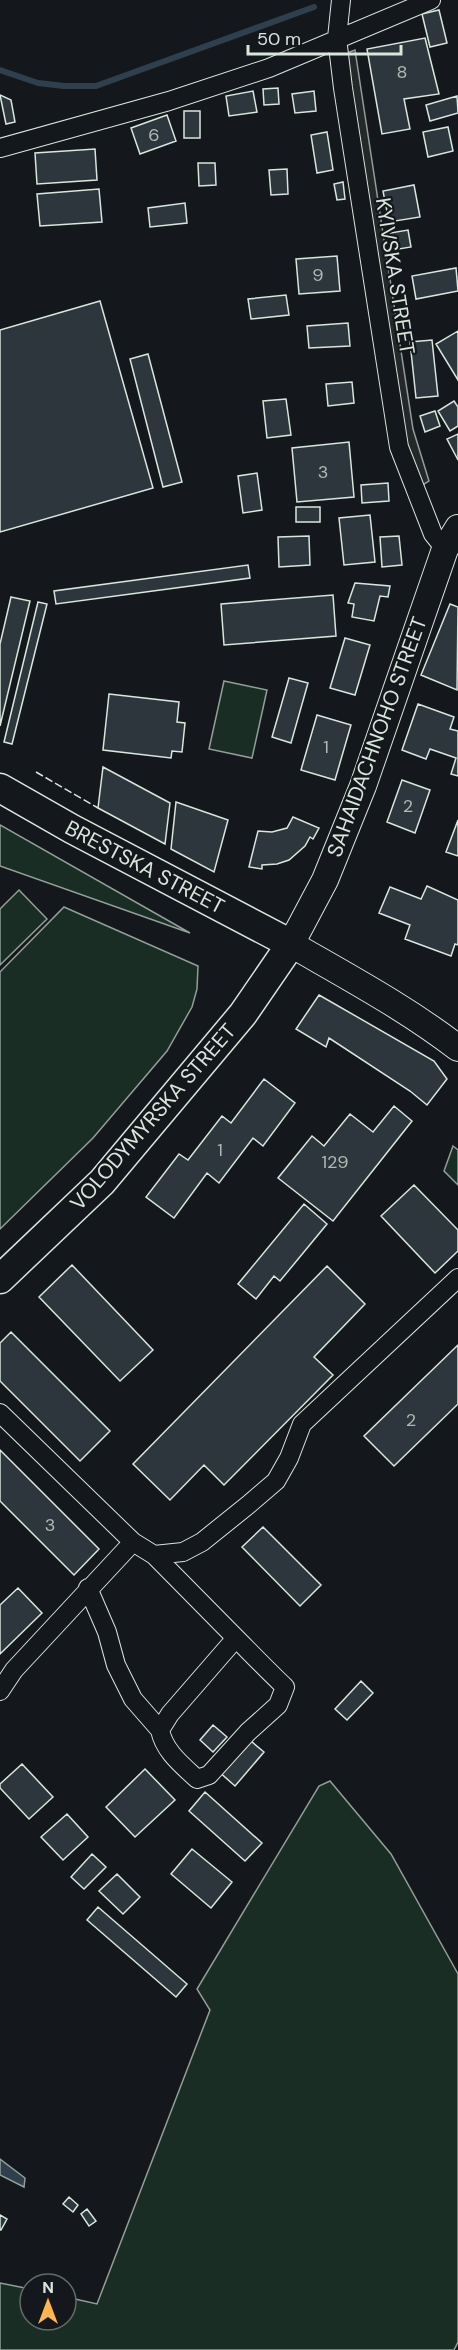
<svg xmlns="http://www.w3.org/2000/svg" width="458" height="2350" viewBox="0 0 458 2350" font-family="'DM Sans',sans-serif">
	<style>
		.green { fill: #1a2d24; stroke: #939e99; stroke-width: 1.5 }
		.parking { fill: #24282b; stroke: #939e99; stroke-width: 1.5 }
		.water { fill: #2f3f4d; stroke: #939e99; stroke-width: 1.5 }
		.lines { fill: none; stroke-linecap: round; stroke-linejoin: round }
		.stream { stroke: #2f3f4d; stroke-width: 6 }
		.building { fill: #2c363c; stroke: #d8e6dc; stroke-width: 1.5 }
		.minor-casing { stroke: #d8e6dc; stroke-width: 20 }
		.secondary-casing { stroke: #d8e6dc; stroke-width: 28 }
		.primary-casing { stroke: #d8e6dc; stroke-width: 31 }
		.minor { stroke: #14181c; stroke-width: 18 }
		.secondary { stroke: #14181c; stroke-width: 26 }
		.primary { stroke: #14181c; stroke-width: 28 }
		.fence { stroke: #d8e6dc; stroke-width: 1.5; stroke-dasharray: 8 3; stroke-linecap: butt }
		.labels { text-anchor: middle; stroke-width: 4.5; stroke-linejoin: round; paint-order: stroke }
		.number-label { font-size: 18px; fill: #adbab4 }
		.street-label { font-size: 21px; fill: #d8e6dc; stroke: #14181c }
	</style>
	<rect width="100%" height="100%" fill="#14181c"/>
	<path class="green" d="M224,681L267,690L252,758L209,749Z
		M0,825L190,933L0,866Z
		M19,890L47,919L0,965V909Z
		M64,907L198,966L197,989L192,1007L167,1051L93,1138L0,1229V972Z
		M453,1146L458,1150V1185L444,1171Z
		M330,1781L391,1854L458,1974V2342L454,2350H0V2283L30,2289V2320H66V2297L97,2304L210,2010L197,1989L319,1786Z"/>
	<path class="parking" d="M355,50L413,429L429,481L415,490L339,56Z"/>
	<path class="water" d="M0,2159L25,2178L24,2187L0,2175Z"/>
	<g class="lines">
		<path class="stream" d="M0,70L38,83L64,86H96L314,7"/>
	</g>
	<path class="building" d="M439,10L447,43L430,47L422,14Z
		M425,38L439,94L404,99L410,129L382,134L367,49Z
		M278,88L279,104L264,105L263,89Z
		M253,91L257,112L229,116L226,96Z
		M314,91L316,111L295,113L292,94Z
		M0,95L11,100L15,122L6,124Z
		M457,96L458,113L430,121L426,105Z
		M184,111H200V138H184Z
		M167,115L176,141L140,154L131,128Z
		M448,127L453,151L428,157L423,132Z
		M327,132L333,170L317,173L311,135Z
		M95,149L97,180L37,184L35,153Z
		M198,163H215L216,185L199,186Z
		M287,169L288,194L271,195L269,170Z
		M343,182L345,199L337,200L334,184Z
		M414,185L420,217L389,222L383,191Z
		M99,189L102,222L40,226L37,194Z
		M185,203L187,223L150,227L148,208Z
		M408,230L411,247L393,250L390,233Z
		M337,256L340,291L299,294L296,259Z
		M456,268L458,291L416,299L412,276Z
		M286,295L289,315L251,319L248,299Z
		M100,301L153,488L0,532V330Z
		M348,323L350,346L309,348L307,326Z
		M458,331V380L436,344Z
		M432,340L438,396L416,398L410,342Z
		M148,354L182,482L163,487L130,359Z
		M352,382L354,403L328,406L326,384Z
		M286,399L291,435L267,438L263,401Z
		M454,401L458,407V426L450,431L438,411Z
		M435,411L440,426L425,432L420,416Z
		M458,434V460L447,439Z
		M349,442L354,497L297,502L292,448Z
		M257,473L262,510L243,513L238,476Z
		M388,483L389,501L362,503L361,485Z
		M296,507H320V522H296Z
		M370,515L375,562L344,565L339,518Z
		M309,536L310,565L279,567L278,537Z
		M399,536L402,565L382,567L380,537Z
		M248,565L250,578L56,604L54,591Z
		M355,583L390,586L388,597L380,596L374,621L352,617L354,604L348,603Z
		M333,595L336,636L224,645L221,604Z
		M11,597L30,601L0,726V644Z
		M38,602L47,604L12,744L4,742Z
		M450,604L458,607L457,690L421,675Z
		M345,638L370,645L355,695L330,688Z
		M289,678L308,683L291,743L272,737Z
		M109,694L179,702L177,722L185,723L182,752L172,751L171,758L103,750Z
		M418,704L454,717L450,729L458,731V776L451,774L456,758L430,749L426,759L402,750Z
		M317,715L351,725L335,780L301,770Z
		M103,767L170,803L165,844L98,808Z
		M402,780L430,790L415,833L387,822Z
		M176,802L228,820L214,872L171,849Z
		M293,817L319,828L313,839L310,837L305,846L289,860L277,864L262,865V869L249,867L258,831L272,832L287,828Z
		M458,820V856L446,852Z
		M427,886L458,900V945L455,944L451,956L405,939L410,925L379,913L390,887L421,899Z
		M319,995L434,1061L447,1079L427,1105L410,1091L329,1038L326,1047L296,1029Z
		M264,1079L295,1103L263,1146L253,1138L219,1183L207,1173L174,1218L146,1197L179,1154L188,1160L222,1116L231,1123Z
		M394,1106L412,1121L333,1221L278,1178L312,1136L324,1146L350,1114L373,1132Z
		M414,1185L458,1230V1251L435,1273L381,1216Z
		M304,1204L327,1224L280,1281L274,1276L256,1299L238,1284Z
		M72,1265L153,1350L120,1381L39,1297Z
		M327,1266L365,1304L314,1357L333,1375L224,1485L204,1465L170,1500L133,1464Z
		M11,1332L110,1431L80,1461L0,1381V1343Z
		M458,1345V1404L394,1466L364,1436Z
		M0,1450L99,1549L74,1575L0,1501Z
		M263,1527L321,1585L300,1606L242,1547Z
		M18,1588L42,1613L0,1654V1605Z
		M361,1681L373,1693L347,1720L335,1709Z
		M213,1725L227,1737L213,1752L200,1740Z
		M246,1737L264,1752L235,1786L217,1770Z
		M22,1764L53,1797L29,1819L0,1788V1784Z
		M145,1769L175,1800L135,1837L106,1807Z
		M205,1792L262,1843L245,1861L189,1811Z
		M67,1814L88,1837L63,1860L41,1837Z
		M192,1849L232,1882L211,1908L171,1874Z
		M92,1854L106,1867L84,1889L71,1877Z
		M117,1874L140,1897L123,1914L99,1891Z
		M98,1907L187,1984L176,1997L87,1920Z
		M69,2197L78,2205L73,2212L63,2204Z
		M87,2209L96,2221L89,2226L81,2214Z
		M0,2215L7,2219L1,2230H0Z"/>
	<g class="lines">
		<defs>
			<path id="minor" d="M341,0L337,38L343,88L399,447L433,534L445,549
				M0,148L169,101L269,68L431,0
				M0,1413L133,1542L154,1555L183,1552L202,1542L248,1505L276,1481L289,1458L302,1424L458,1278
				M154,1555L230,1632C248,1650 266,1669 285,1687L278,1705L248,1732L209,1775L197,1779C182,1765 164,1751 160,1730L170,1714L236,1638
				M88,1588L107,1632L116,1665L133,1699L160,1730
				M0,1691L14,1670L133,1542"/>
			<path id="secondary" d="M458,528L445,549L363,786L325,880L291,944C348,977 406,1008 458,1048"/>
			<g id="primary">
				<path id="s1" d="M0,788L72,829L291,944L243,1014L102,1182L0,1279"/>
			</g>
		</defs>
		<use href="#minor" class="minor-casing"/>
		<use href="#secondary" class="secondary-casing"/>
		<use href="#primary" class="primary-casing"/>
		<use href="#minor" class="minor"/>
		<use href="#secondary" class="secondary"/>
		<use href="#primary" class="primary"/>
		<path class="fence" d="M36,772L98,808"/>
	</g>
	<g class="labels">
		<g class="number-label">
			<text x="402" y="78">8</text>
			<text x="154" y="141">6</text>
			<text x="318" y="281">9</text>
			<text x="323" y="478">3</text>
			<text x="326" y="753">1</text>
			<text x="408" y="812">2</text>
			<text x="220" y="1156">1</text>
			<text x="335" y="1168">129</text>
			<text x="411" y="1426">2</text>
			<text x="50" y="1531">3</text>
		</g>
		<g class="street-label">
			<text transform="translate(395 276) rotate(81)" y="7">KYIVSKA STREET</text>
			<text transform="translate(377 737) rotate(-70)" y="7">SAHAIDACHNOHO STREET</text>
			<text dy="7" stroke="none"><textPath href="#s1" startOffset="165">BRESTSKA STREET</textPath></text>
			<text transform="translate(153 1117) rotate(-49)" y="7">VOLODYMYRSKA STREET</text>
		</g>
	</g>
	<g transform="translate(48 2302)"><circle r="28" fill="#14181c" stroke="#626a69" stroke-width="1.5"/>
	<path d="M0-4.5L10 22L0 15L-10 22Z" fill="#ffb74d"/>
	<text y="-9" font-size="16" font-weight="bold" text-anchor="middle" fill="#d8e6dc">N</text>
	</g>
	<path d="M248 45v9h153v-9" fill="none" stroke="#d8e6dc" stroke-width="3"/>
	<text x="257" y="45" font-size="18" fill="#d8e6dc" stroke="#14181c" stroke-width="4.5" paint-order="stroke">50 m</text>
</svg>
